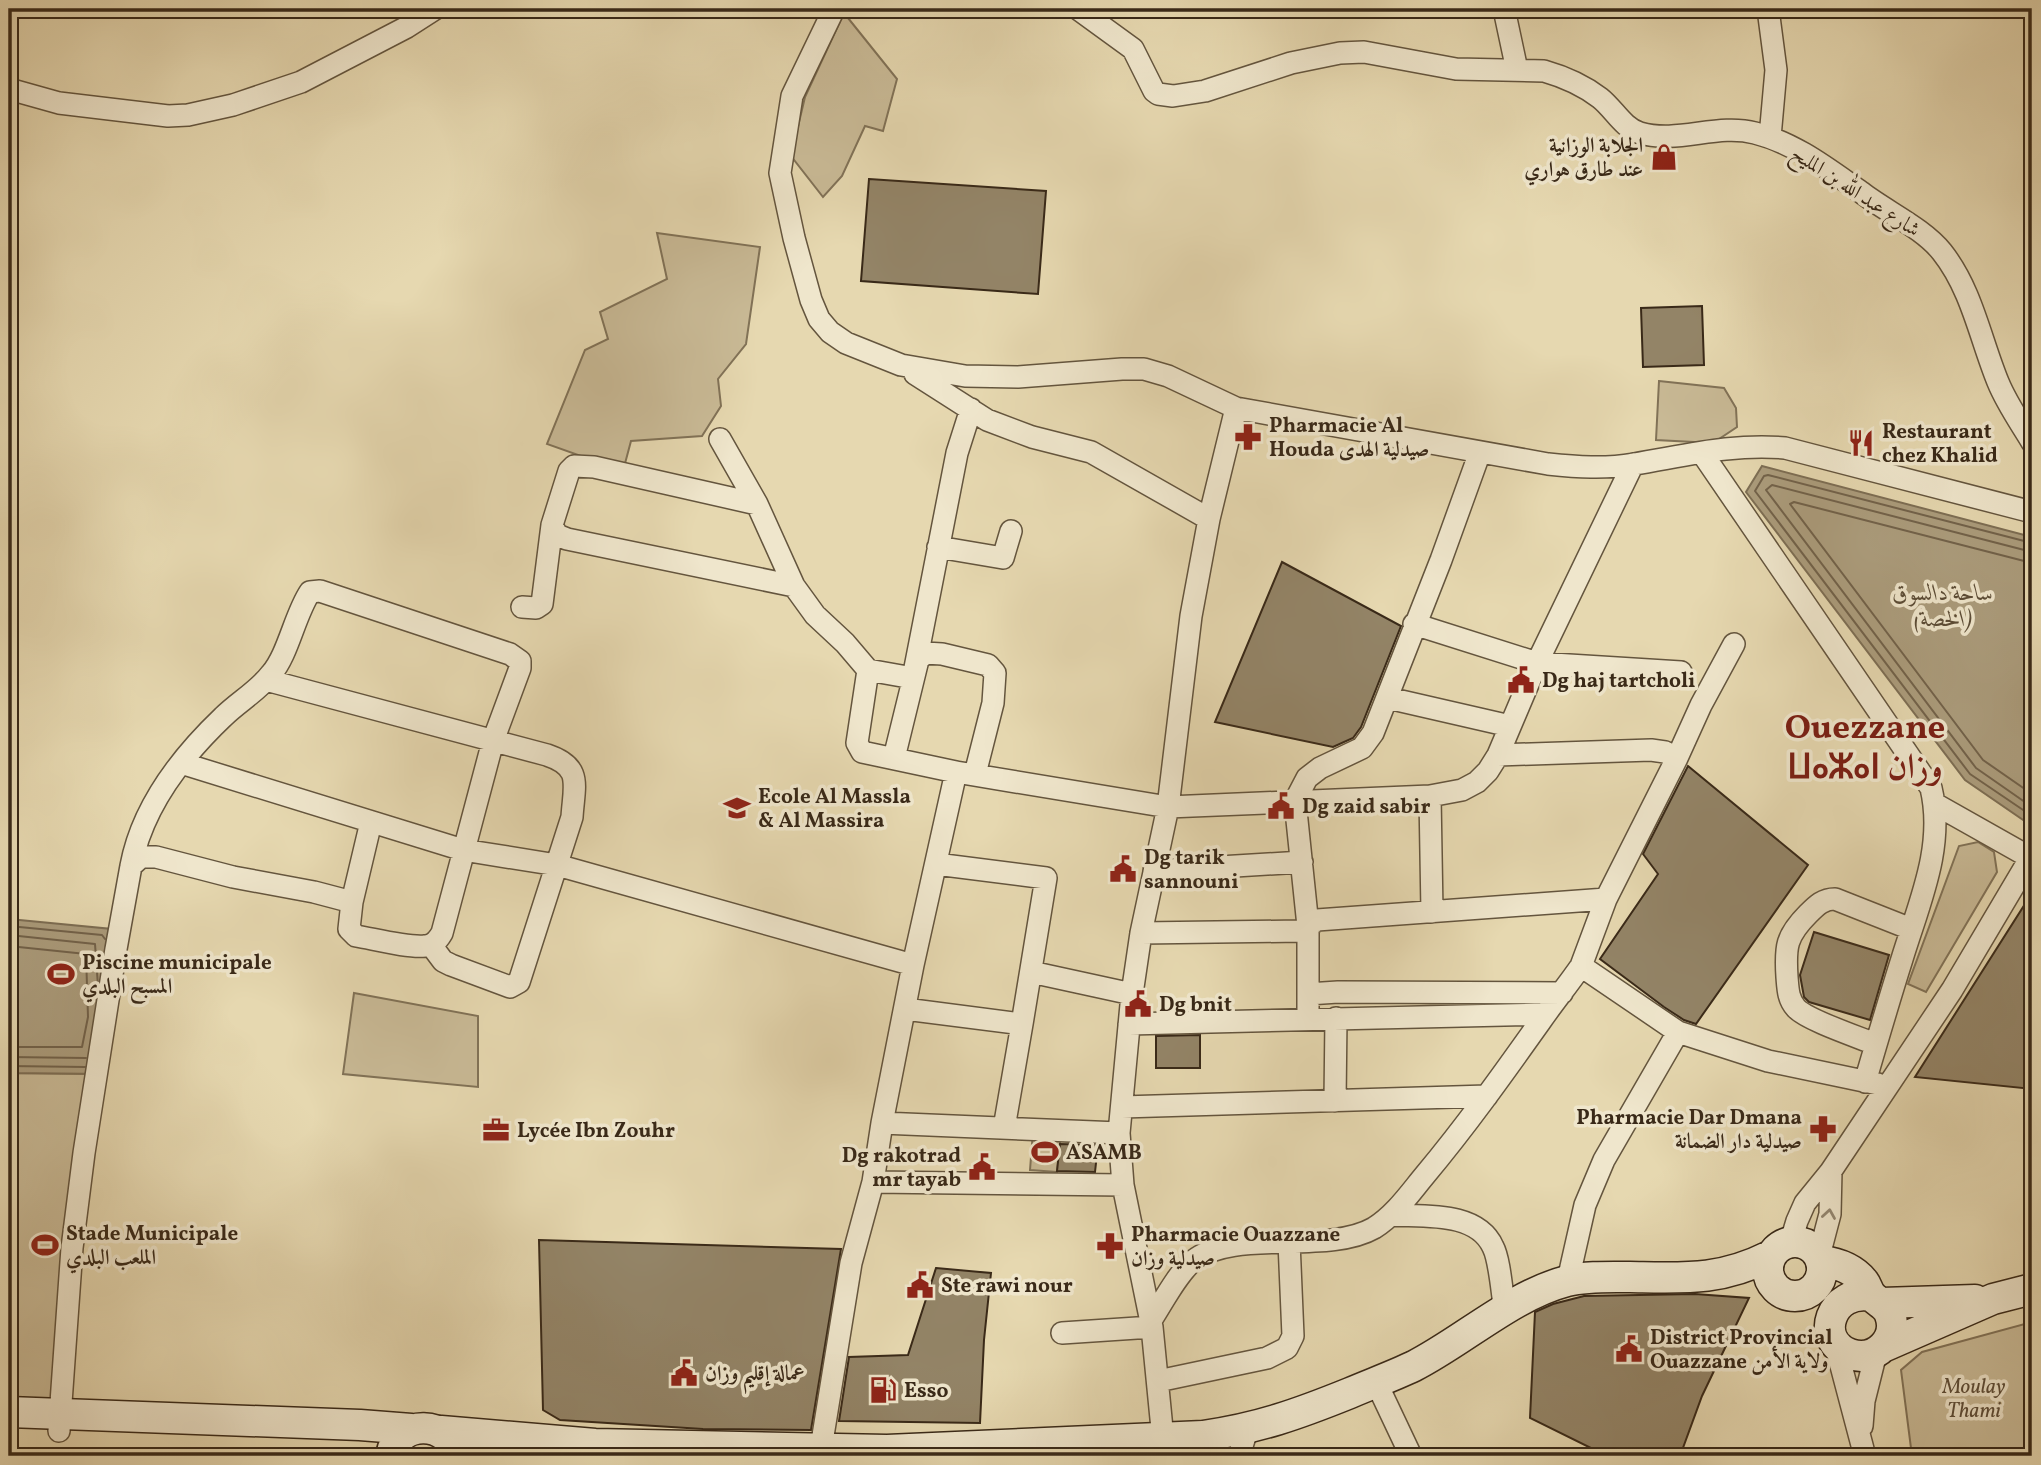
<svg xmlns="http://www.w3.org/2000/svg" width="2041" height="1465" viewBox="0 0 2041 1465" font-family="Vollkorn,Amiri,'Noto Sans Tifinagh',serif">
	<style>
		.green { fill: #c9ba96; stroke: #817257; stroke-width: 2 }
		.water { fill: #ab9c7c; stroke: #7d6e54; stroke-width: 2 }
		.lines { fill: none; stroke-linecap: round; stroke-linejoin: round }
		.shore { stroke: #72624a; stroke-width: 2 }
		.building { fill: #938467; stroke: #392918; stroke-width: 2 }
		.minor-casing { stroke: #64553e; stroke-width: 24 }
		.secondary-casing { stroke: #392918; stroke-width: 33 }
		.minor { stroke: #efe6cc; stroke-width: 21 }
		.secondary { stroke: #efe6cc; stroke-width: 30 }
		.oneway { stroke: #948872 }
		.labels { text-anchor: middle; stroke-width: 7; stroke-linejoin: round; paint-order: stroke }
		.poi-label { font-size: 21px; font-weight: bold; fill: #392918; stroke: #efe6cc; text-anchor: start }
		.street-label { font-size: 21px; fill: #392918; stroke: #efe6cc }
		.park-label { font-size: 21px; font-style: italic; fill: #5d4d38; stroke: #efe6cc }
		.water-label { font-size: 23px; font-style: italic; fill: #5b4c36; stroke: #efe6cc }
		.town-label { font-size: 35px; font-weight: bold; fill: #7a1f14; stroke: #efe6cc }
	</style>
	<rect width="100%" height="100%" fill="#e6d8b0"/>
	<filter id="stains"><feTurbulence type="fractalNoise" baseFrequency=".00286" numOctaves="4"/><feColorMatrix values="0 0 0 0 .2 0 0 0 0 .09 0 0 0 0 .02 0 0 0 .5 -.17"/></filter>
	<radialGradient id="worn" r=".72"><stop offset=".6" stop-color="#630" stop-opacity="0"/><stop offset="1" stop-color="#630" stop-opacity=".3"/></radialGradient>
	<path class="green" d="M844,13L897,79L883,131L865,126L842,176L823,197L791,156L805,97Z
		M657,233L760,247L746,344L718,379L721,406L702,436L631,441L623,471L547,444L585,350L608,339L600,312L667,279Z
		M1659,381L1724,388L1736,408L1737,427L1713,443L1656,440Z
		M1978,842L1994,852L1997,872L1926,992L1908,984L1959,846Z
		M354,993L478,1016V1087L343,1074Z
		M9,1073L106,1074L55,1418L9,1417Z
		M1033,1131L1061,1133L1057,1172L1030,1170Z
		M2032,1322V1456H1912L1901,1370L1922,1352Z"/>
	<path class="water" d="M1762,466L2032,537V817L2029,824L1965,780L1746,492Z
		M9,919L112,929L106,1074L9,1073Z"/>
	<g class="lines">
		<path class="shore" d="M2032,543L1768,475L1764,476L1755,491L1970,774L2032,816
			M2032,552L1772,485L1766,490L1976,768L2032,807
			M2032,563L1794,502L1790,504L1983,760L2032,794
			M9,926L102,935L105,939
			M9,935L95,944L98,986
			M9,946L86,954L88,1017L82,1047H9
			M9,1057L86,1058
			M9,1066L85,1067"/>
	</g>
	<path class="building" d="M869,179L1046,191L1038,294L861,281Z
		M1702,306L1704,365L1643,367L1641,308Z
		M1282,562L1401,626L1361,727L1353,738L1333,747L1215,722Z
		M1688,766L1808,865L1696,1024L1684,1020L1664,1007L1600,959L1658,874L1643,854Z
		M2032,893V1089L1915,1077Z
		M1814,932L1889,955L1870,1020L1809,1002L1804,997L1800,975Z
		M1200,1035V1068H1156V1036Z
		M1060,1144L1098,1145L1095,1172L1057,1171Z
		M539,1240L841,1249L811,1430L703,1429L560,1420L543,1410Z
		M936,1268L991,1273L984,1340L980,1423L839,1421L849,1357L908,1355Z
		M1695,1294L1749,1298L1702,1396L1680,1456H1607L1530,1418L1535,1312L1553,1304L1584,1296Z"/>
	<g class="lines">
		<defs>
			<path id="minor" d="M834,9L792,96L780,173L794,238L811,300L819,319L830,332L846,343L901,365L965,376L1018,377L1122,369H1144L1168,376L1236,408L1209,519L1191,616L1168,807L1141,933L1132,994L1119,1133L1123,1185L1152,1327L1163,1439
				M1078,9L1133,49L1154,91L1158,94L1173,96L1205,91L1291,63L1340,53L1364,52L1456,69L1544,71C1565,77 1583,85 1600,98C1614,109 1623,128 1640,133C1678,144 1717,123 1755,133C1795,143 1828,169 1861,192C1885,211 1923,228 1942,252C1972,290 1980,338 1998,382C2007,404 2020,422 2032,442
				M1504,9L1517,70
				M1768,9L1776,70L1770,137
				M9,89L59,103L168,116L188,115L233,105L301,82L407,27L435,9
				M915,374L987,420L1032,437L1091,452L1209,519
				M1236,408L1548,464C1577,467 1605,469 1634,464C1684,456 1734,443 1785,448L2032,512
				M720,439L757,504L794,586L815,615L845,643L868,670L857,743L862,752L956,772L1168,807L1430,796L1462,790L1477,782L1488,771L1498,755L1537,663L1633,464
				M1702,453L1931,788C1945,847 1919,903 1902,959C1889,1000 1877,1041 1865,1082
				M757,504L594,467L574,466L569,471L552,525L557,535L567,539L794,586
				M938,547L1003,558L1011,531
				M522,607L536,608L542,604L552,525
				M1414,624L1537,663L1681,672
				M868,670L913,678L957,453L971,409
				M266,680L547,755C583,767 574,785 572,817L519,982L510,987L451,965L443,961L431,945
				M1388,698L1510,726
				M1498,755L1651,750L1665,752L1677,758
				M894,758L918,660L925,653L942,654L988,665L995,673L993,703L975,774
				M181,763L463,850L557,865L913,965
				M1430,796L1432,912
				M1935,804L2031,858
				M936,864L1046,878L1022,1024
				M1154,871L1302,862
				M352,902L371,822
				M1141,933L1301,931L1317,920L1606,899
				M1581,966L1606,899L1677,758L1701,705L1734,644
				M1031,972L1132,994
				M1308,994L1338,992L1562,993
				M905,1009L1022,1024L1004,1128
				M1308,1019V926L1295,801L1307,778L1320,768L1362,748L1373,733L1441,560L1480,452
				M1129,1024L1545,1014
				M1678,1032L1768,1061L1878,1084
				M1875,1044C1858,1037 1807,1020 1796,1008C1788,999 1788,989 1787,977C1785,947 1786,936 1808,914C1817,905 1823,899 1835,899L1911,929
				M1335,1101L1336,1018
				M1122,1107L1487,1096
				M882,1123L1119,1133
				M873,1182L1123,1185
				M1391,1215C1424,1217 1477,1211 1493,1247C1500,1260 1502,1295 1505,1311
				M1791,1241L1797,1221L1805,1203L1831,1171L1952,990L2032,855
				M1819,1256L1830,1214L1831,1171
				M1150,1322C1162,1304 1177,1274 1193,1261C1233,1228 1327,1255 1374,1228C1395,1215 1410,1193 1425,1175C1466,1126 1503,1074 1540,1022C1553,1003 1568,985 1581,966L1678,1032L1604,1160L1585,1205L1568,1280
				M1062,1333L1152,1327
				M1835,1343L1863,1449
				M1158,1381L1267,1358L1287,1348L1293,1336L1289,1242
				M1376,1382L1411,1456
				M1862,1426L1864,1401L1876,1353
				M59,1431L72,1248L84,1153L116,949L131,866L141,857H156L233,877L314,892L352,902L349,929L356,936C374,939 408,948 425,946C433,946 438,940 442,933L493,741L520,668V661L510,654L320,591L310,592C295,614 288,655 271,674C258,691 238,702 223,717C181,757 142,807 131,866
				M1203,1436L1216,1456
				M821,1448L851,1263L873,1182L882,1123L913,965L956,772
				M1239,1456L1247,1430"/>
			<path id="secondary" d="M1768 1269a27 27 0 1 1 54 0a27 27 0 1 1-54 0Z
				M1821,1261C1838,1263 1853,1268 1864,1282C1867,1286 1868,1292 1872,1296C1878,1303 1887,1305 1890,1315C1899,1339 1875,1363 1850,1354C1813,1340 1831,1288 1872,1296
				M1882,1303L1975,1300
				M1883,1347L1993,1299L2032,1289
				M9,1412L360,1425L411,1429
				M441,1431L595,1444L887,1450L1203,1436C1259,1428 1298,1414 1350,1393C1371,1384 1393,1376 1414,1366C1463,1341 1513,1295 1567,1281C1586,1276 1610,1277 1630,1277C1685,1278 1720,1281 1770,1256
				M391,1456C397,1418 450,1420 458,1456"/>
		</defs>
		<use href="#minor" class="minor-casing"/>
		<use href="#secondary" class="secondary-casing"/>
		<use href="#minor" class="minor"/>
		<use href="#secondary" class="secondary"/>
	</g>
	<defs><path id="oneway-chevron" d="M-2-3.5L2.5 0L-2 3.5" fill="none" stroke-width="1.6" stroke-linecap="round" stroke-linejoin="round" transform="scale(1.75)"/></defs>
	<use class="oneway" href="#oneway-chevron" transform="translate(1829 1214) rotate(-81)"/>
	<defs>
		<symbol id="shop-bare" viewBox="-9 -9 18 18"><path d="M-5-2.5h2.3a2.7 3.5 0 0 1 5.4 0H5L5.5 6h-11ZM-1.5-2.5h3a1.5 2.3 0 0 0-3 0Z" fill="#8f2418" stroke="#efe6cc" stroke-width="2.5" paint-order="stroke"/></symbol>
		<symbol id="pharmacy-bare" viewBox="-9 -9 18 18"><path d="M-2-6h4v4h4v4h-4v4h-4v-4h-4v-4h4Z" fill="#8f2418" stroke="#efe6cc" stroke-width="2.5" paint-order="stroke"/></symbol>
		<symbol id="restaurant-bare" viewBox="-9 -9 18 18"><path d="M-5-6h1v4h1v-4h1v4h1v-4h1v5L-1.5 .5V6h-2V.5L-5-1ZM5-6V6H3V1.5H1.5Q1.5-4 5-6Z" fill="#8f2418" stroke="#efe6cc" stroke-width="2.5" paint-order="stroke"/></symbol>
		<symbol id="civic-bare" viewBox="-9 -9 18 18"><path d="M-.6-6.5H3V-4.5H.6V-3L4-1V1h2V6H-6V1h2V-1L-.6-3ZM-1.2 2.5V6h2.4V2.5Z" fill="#8f2418" stroke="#efe6cc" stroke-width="2.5" paint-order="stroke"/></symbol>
		<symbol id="school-bare" viewBox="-9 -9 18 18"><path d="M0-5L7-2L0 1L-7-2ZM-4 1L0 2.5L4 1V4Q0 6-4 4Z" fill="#8f2418" stroke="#efe6cc" stroke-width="2.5" paint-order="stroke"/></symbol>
		<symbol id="stadium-bare" viewBox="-9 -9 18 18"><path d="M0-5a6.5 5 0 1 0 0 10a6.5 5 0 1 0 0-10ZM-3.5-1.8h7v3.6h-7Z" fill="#8f2418" stroke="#efe6cc" stroke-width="2.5" paint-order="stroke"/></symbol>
		<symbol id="office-bare" viewBox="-9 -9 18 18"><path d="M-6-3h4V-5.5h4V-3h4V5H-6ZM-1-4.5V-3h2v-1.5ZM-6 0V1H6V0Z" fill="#8f2418" stroke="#efe6cc" stroke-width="2.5" paint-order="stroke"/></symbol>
		<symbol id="fuel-bare" viewBox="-9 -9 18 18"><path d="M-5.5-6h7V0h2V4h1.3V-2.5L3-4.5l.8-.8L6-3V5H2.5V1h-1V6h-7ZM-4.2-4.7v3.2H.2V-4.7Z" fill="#8f2418" stroke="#efe6cc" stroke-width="2.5" paint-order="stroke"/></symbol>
	</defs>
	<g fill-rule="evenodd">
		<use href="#shop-bare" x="1645" y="138" width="38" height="38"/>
		<use href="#pharmacy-bare" x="1229" y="418" width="38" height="38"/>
		<use href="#restaurant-bare" x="1842" y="424" width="38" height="38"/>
		<use href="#civic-bare" x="1502" y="661" width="38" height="38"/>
		<use href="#civic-bare" x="1262" y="787" width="38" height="38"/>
		<use href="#school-bare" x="718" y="789" width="38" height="38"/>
		<use href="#civic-bare" x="1104" y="850" width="38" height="38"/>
		<use href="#stadium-bare" x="42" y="955" width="38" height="38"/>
		<use href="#civic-bare" x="1119" y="985" width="38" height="38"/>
		<use href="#pharmacy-bare" x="1804" y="1110" width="38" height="38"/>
		<use href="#office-bare" x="477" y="1111" width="38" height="38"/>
		<use href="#stadium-bare" x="1026" y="1133" width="38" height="38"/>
		<use href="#civic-bare" x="963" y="1148" width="38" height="38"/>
		<use href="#stadium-bare" x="26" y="1226" width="38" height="38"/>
		<use href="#pharmacy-bare" x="1091" y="1227" width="38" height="38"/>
		<use href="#civic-bare" x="901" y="1266" width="38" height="38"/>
		<use href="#civic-bare" x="1610" y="1330" width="38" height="38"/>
		<use href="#civic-bare" x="665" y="1354" width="38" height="38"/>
		<use href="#fuel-bare" x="864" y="1371" width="38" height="38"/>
	</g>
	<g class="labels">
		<g class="poi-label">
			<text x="1643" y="152" text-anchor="end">الجلابة الوزانية<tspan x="1643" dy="24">عند طارق هواري</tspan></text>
			<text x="1269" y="432">Pharmacie Al<tspan x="1269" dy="24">Houda صيدلية الهدى</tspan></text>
			<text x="1882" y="438">Restaurant<tspan x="1882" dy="24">chez Khalid</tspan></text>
			<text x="1542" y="687">Dg haj tartcholi</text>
			<text x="758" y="803">Ecole Al Massla<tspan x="758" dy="24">&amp; Al Massira</tspan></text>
			<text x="1302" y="813">Dg zaid sabir</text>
			<text x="1144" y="864">Dg tarik<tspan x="1144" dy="24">sannouni</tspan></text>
			<text x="82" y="969">Piscine municipale<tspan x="82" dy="24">المسبح البلدي</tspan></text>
			<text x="1159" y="1011">Dg bnit</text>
			<text x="1802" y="1124" text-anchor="end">Pharmacie Dar Dmana<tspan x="1802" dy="24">صيدلية دار الضمانة</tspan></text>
			<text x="517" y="1137">Lycée Ibn Zouhr</text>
			<text x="1066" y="1159">ASAMB</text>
			<text x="961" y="1162" text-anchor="end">Dg rakotrad<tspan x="961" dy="24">mr tayab</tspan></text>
			<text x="66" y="1240">Stade Municipale<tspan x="66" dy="24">الملعب البلدي</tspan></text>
			<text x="1131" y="1241">Pharmacie Ouazzane<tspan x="1131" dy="24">صيدلية وزان</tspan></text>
			<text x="941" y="1292">Ste rawi nour</text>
			<text x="1650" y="1344">District Provincial<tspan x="1650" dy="24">Ouazzane ولاية الأمن</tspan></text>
			<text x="705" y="1380">عمالة إقليم وزان</text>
			<text x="904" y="1397">Esso</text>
		</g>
		<g class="street-label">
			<text transform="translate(1856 191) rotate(33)" y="7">شارع عبد الله بن المليح</text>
		</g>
		<g class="park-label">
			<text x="1974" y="1393">Moulay<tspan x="1974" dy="24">Thami</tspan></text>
		</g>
		<g class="water-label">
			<text x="1943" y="600">ساحة دالسوق<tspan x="1943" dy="26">(الخصة)</tspan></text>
		</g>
		<g class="town-label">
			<text x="1865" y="738">Ouezzane<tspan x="1865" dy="40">ⵡⴰⵣⴰⵏ وزان</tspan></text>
		</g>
	</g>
	<rect width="2041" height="1465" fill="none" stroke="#e6d8b0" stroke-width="35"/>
	<rect x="10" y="10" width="2020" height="1444" fill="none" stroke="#392918" stroke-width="3.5"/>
	<rect x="18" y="18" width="2006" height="1430" fill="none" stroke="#392918" stroke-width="2"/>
	<rect width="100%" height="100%" filter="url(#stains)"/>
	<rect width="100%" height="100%" fill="url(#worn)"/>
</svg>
